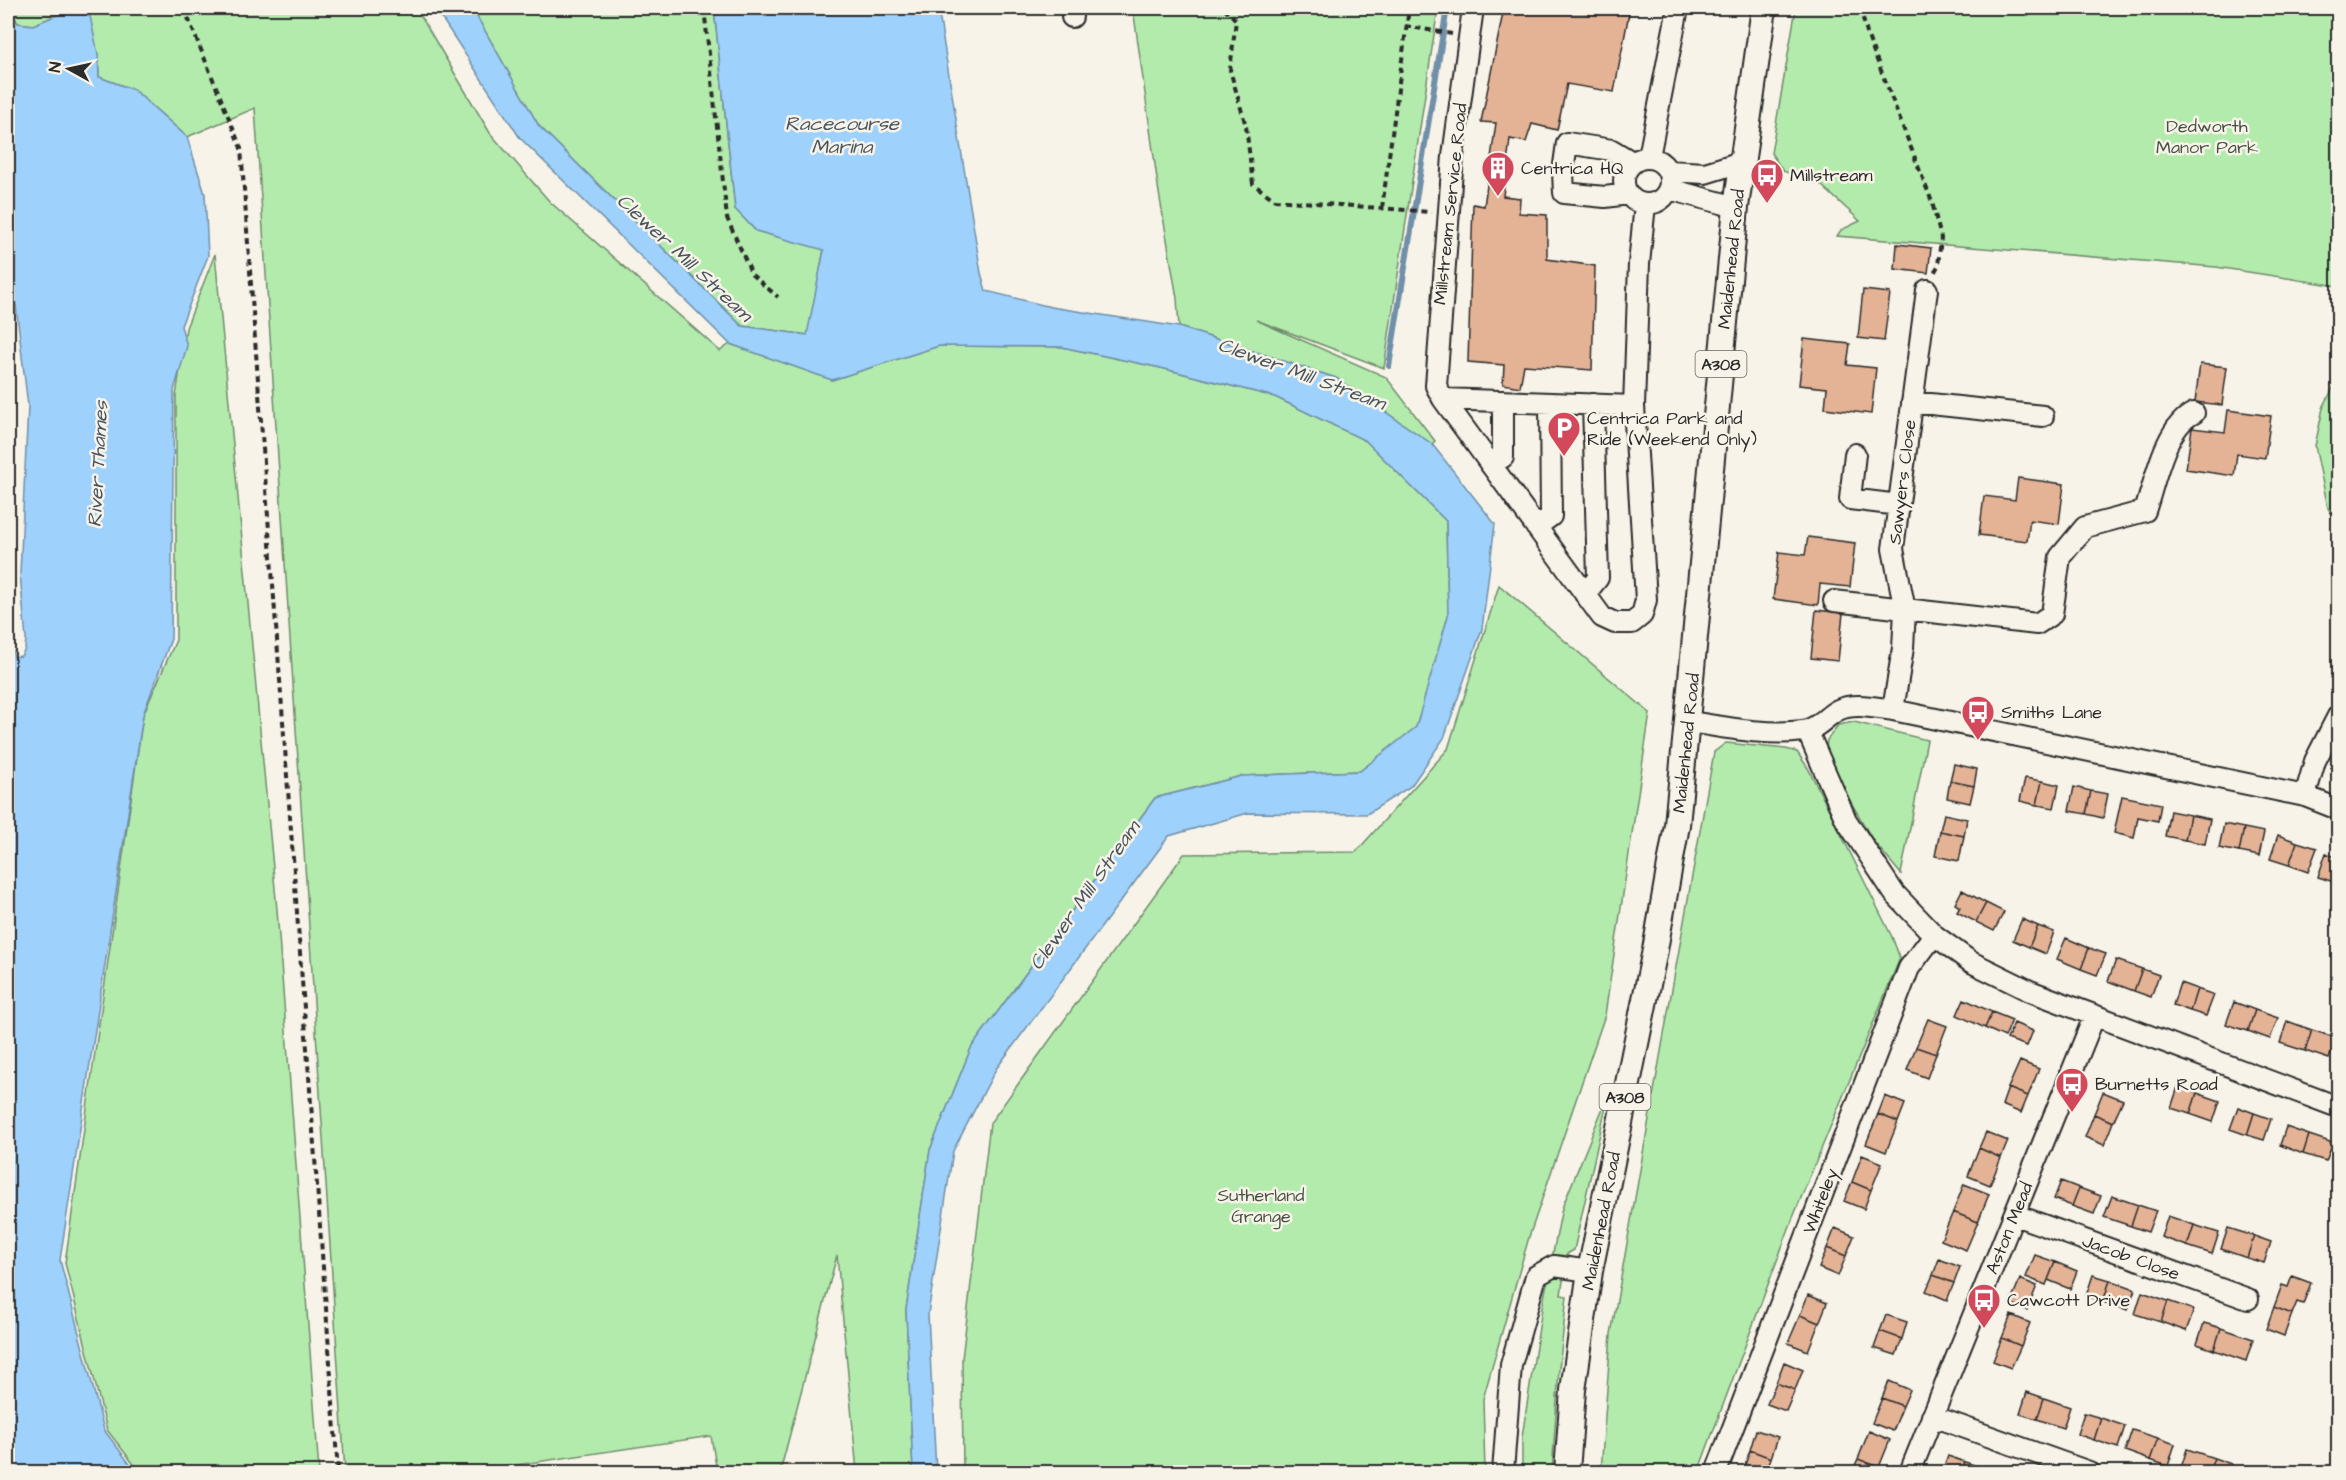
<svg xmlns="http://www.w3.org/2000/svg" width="2346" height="1480" viewBox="0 0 2346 1480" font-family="'Architects Daughter',sans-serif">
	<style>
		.green { fill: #b3ebad; stroke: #6f8b6c; stroke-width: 1.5 }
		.water { fill: #9ed1fc; stroke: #708fa8; stroke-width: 1.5 }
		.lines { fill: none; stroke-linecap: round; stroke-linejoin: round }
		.stream { stroke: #708fa8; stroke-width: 6 }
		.building { fill: #e4b295; stroke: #2b2b2b; stroke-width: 1.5 }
		.minor-casing { stroke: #2b2b2b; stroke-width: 24 }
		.major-casing { stroke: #2b2b2b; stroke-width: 28 }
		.path { stroke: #2b2b2b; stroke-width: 4; stroke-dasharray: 6 4.5; stroke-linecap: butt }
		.minor { stroke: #f7f3e8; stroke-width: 20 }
		.major { stroke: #f7f3e8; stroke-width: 24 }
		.labels { text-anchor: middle; stroke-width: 5; stroke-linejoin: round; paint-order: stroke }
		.shield { fill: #f7f3e8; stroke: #686764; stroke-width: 1.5 }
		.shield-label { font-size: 16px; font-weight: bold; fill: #2b2b2b }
		.park-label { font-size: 18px; fill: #465145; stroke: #f7f3e8 }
		.poi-label { font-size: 18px; fill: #2b2b2b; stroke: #f7f3e8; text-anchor: start }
		.street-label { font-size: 18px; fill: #2b2b2b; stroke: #f7f3e8 }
		.water-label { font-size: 20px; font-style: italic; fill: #48545f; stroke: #f7f3e8 }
	</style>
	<rect width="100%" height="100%" fill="#f7f3e8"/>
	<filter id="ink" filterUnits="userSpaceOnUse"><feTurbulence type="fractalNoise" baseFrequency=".0167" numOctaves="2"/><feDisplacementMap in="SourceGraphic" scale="12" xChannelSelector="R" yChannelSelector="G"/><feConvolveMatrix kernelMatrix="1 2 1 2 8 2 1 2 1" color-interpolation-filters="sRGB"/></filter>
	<g filter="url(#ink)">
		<path class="green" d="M8,8H416L490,133L550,202L720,351L730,344L832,380L939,346L1062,347L1161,368L1275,397L1366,441L1446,521L1448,616L1417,727L1360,771L1242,776L1155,798L971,1048L930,1150L906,1310L913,1472H857L837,1255L780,1472H717L711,1436L469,1472H345L255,108L187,137L134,90L99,77L98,54L74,8L33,25L18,23Z
			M472,8H714L735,209L756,231L824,249L808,335L742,326L539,126Z
			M1133,8H1438L1384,368L1256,320L1386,377L1435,441L1432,444L1336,378L1179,327L1177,298L1159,193Z
			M1796,8H2338V286L2216,267L1837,236L1841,230L1860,221L1821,185L1783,171L1771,153Z
			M215,254L277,910L319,1472H140L107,1430L65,1263L143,715L176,640V396L186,328Z
			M2338,378V527L2328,508L2315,446L2323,408Z
			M1499,585L1650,713L1605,1015L1529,1237L1483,1399L1485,1472H963L962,1359L990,1123L1184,854L1356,852L1448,749Z
			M1854,722L1927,740L1901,874L1874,842L1825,757L1827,740L1838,725Z
			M1726,743L1786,749L1797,752L1808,768L1892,937L1900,958L1794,1215L1698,1472H1601L1611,1334L1714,752Z
			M1609,1093L1574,1250L1567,1254L1561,1295L1567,1296L1559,1369L1552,1472H1522V1437L1542,1308L1562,1208Z"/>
		<path class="water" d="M74,8L90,16L98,54L99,77L134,90L187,137L205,194L208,256L181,326L187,346L174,390L171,639L143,715L60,1260L104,1430L136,1472H8V629L14,657L21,656L25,649L26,639L20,574L28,406L16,306L8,286V10L18,23L33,25Z
			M435,8H472L539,126L742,326L807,335L824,250L756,231L735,209L714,8H938L981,273L986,291L1051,307L1179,327L1336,378L1432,444L1495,524L1482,629L1444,738L1411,786L1367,814L1248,813L1169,836L996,1069L953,1151L928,1314L936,1472H913L906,1310L930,1150L971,1048L1155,798L1242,776L1360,771L1416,727L1448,616L1446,521L1366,441L1275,397L1161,368L1062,347L939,346L832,380L730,344L520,138Z"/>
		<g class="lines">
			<path class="stream" d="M1389,366L1447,8"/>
		</g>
		<path class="building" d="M1504,8H1630L1614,92L1567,84L1557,130L1532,124L1526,142L1510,139L1503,196L1520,198L1519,213L1547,215V259L1595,266L1592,370L1524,365L1520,387L1503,384L1504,365L1468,362L1473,204L1484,206L1496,123L1481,122Z
			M1897,244L1931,248L1928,273L1895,269Z
			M1863,290L1890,293L1884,341L1858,338Z
			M1804,339L1850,344L1847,365L1876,368L1871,414L1825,408L1827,388L1799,385Z
			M2200,364L2227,367L2222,405L2195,402Z
			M2228,410L2271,416L2265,458L2237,454L2234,476L2186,469L2192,428L2225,432Z
			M2018,478L2064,484L2059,524L2030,520L2027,541L1979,535L1984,496L2015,500Z
			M1808,537L1855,543L1850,587L1820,584L1818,605L1773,599L1779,552L1805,555Z
			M1816,610L1843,613L1838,661L1811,658Z
			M1954,764L1977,769L1974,786L1950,781Z
			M2025,778L2042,781L2037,805L2020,801Z
			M1950,781L1974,786L1970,803L1947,798Z
			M2042,781L2059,785L2054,808L2037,805Z
			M2074,787L2091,791L2086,814L2069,811Z
			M2091,791L2108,794L2103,818L2086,814Z
			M2122,796L2161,804L2158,821L2138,817L2134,838L2114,833Z
			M2170,811L2190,815L2185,840L2165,836Z
			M1944,814L1967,819L1964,836L1940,831Z
			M2190,815L2210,819L2205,844L2185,840Z
			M2224,824L2244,828L2239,852L2219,848Z
			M2244,828L2264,832L2259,856L2239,852Z
			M1940,831L1964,836L1959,861L1935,856Z
			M2278,835L2297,842L2289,865L2270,859Z
			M2297,842L2317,848L2308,872L2289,865Z
			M2326,853L2338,858L2337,883L2318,877Z
			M1962,890L1986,903L1976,922L1957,912L1960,907L1955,904Z
			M1986,903L2004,912L1994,931L1976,922Z
			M2022,919L2038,926L2029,947L2013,940Z
			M2038,926L2054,932L2046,954L2029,947Z
			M2066,938L2089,948L2081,969L2057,959Z
			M2089,948L2106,954L2097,975L2081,969Z
			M2116,960L2142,969L2134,991L2108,981Z
			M2142,969L2159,975L2151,997L2134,991Z
			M2180,983L2197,989L2190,1011L2173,1005Z
			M2197,989L2214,995L2206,1016L2190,1011Z
			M1964,999L1992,1012L1985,1028L1957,1015Z
			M2234,1002L2255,1010L2248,1031L2226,1024Z
			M2255,1010L2278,1018L2270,1039L2248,1031Z
			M1992,1012L2012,1020L2005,1037L1985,1028Z
			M1928,1019L1947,1026L1936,1054L1916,1047Z
			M2287,1021L2312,1030L2305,1051L2280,1043Z
			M2014,1023L2033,1031L2027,1046L2007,1039Z
			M2312,1030L2336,1038L2329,1059L2305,1051Z
			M1916,1047L1936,1054L1927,1078L1907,1070Z
			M2020,1061L2039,1069L2028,1096L2008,1088Z
			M2178,1087L2197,1093L2190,1114L2171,1108Z
			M2008,1088L2028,1096L2021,1113L2002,1105Z
			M2103,1092L2123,1100L2113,1122L2094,1114Z
			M2197,1093L2220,1101L2213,1122L2190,1114Z
			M1885,1096L1905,1104L1898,1122L1878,1114Z
			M2238,1107L2254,1113L2247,1135L2230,1129Z
			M2254,1113L2271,1119L2264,1140L2247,1135Z
			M1878,1114L1898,1122L1886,1152L1866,1144Z
			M2094,1114L2113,1122L2104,1145L2085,1137Z
			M2286,1127L2309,1135L2303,1154L2280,1145Z
			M1986,1132L2008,1141L2001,1158L1979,1148Z
			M2309,1135L2333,1143L2326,1161L2303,1154Z
			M1979,1148L2001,1158L1990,1185L1968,1176Z
			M1862,1155L1882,1163L1871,1190L1852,1182Z
			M2061,1181L2079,1188L2072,1206L2054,1199Z
			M1852,1182L1871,1190L1864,1209L1844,1201Z
			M1964,1184L1989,1194L1978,1222L1953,1212Z
			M2079,1188L2101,1196L2094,1214L2072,1206Z
			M2112,1196L2138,1205L2131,1226L2104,1217Z
			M2138,1205L2156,1211L2148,1232L2131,1226Z
			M1953,1212L1978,1222L1966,1250L1941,1240Z
			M2168,1216L2194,1225L2187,1246L2161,1237Z
			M2194,1225L2219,1233L2212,1254L2187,1246Z
			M1835,1228L1854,1236L1846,1256L1827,1248Z
			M2228,1228L2254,1236L2247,1258L2221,1249Z
			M2254,1236L2271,1242L2264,1263L2247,1258Z
			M1827,1248L1846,1256L1838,1276L1819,1268Z
			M2035,1255L2055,1262L2046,1285L2026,1277Z
			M1939,1259L1960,1267L1954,1283L1933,1275Z
			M2055,1262L2077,1271L2070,1289L2048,1280Z
			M1933,1275L1954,1283L1947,1300L1926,1291Z
			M2093,1275L2110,1280L2103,1302L2086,1296Z
			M2292,1276L2311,1283L2303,1304L2297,1302L2292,1314L2274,1307L2282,1285L2288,1287Z
			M2020,1279L2037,1286L2027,1310L2010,1303Z
			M2110,1280L2135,1289L2128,1310L2103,1302Z
			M2142,1292L2168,1301L2161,1322L2135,1314Z
			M1808,1295L1827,1303L1819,1323L1800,1315Z
			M2168,1301L2194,1310L2186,1331L2161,1322Z
			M2274,1307L2292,1314L2284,1336L2266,1329Z
			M1800,1315L1819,1323L1808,1351L1788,1343Z
			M1886,1315L1907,1322L1902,1339L1880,1331Z
			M2011,1315L2030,1323L2021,1346L2002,1338Z
			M2204,1323L2221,1328L2214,1350L2197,1344Z
			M2221,1328L2253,1339L2246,1361L2214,1350Z
			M1880,1331L1902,1339L1896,1355L1874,1348Z
			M2002,1338L2021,1346L2011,1368L1993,1361Z
			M1784,1362L1803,1370L1795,1390L1776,1383Z
			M1889,1381L1910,1390L1903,1406L1882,1398Z
			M1776,1383L1795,1390L1786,1411L1767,1404Z
			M2027,1392L2044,1398L2037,1419L2020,1414Z
			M1882,1398L1903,1406L1893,1431L1872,1423Z
			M2044,1398L2070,1407L2063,1428L2037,1419Z
			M2084,1413L2101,1418L2094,1440L2077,1434Z
			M2101,1418L2125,1426L2118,1448L2094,1440Z
			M1756,1430L1778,1437L1771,1458L1750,1450Z
			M2132,1430L2158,1438L2150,1460L2125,1451Z
			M1869,1431L1890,1440L1879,1467L1858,1459Z
			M2158,1438L2175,1444L2168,1466L2150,1460Z
			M2187,1449L2214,1458L2209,1472L2180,1471Z
			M1750,1450L1771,1458L1766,1472L1743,1471Z
			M1948,1456L1965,1462L1961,1472H1942Z
			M2214,1458L2231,1464L2228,1472H2209Z
			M1858,1459L1879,1467L1877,1472H1852Z
			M1965,1462L1989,1470L1988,1472H1961Z"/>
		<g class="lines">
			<defs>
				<path id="minor" d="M1072,8V17
					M1473,8L1453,156L1436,386L1443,399L1602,617L1615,623H1632L1642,615L1646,600L1634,406L1639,264L1645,204
					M1649,157L1678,8
					M1624 181a23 23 0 1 1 46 0a23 23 0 1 1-46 0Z
					M1669,171L1705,173L1741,162
					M1669,189L1736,207
					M1628,194L1605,197L1564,193L1563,172L1567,143L1612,150L1632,162
					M1443,399L1634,406
					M1912,402L2043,416
					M1855,454L1850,499L1899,505
					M1491,465L1503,457V401
					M1536,527L1551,516L1550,403
					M1585,594L1598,578L1593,404
					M1834,601L2037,624L2052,614L2060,557L2085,527L2145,511C2155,482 2165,426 2194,413
					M1893,710L1903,648L1905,610L1893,549L1927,290
					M1689,722C1726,727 1765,736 1803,731C1818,729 1826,716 1838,710C1854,702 1876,708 1893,710L2305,796L2338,809
					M1807,730L1846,820L1894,893L1934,935L1971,962L2030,991L2338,1107
					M2305,796L2315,761L2338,716
					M2015,1215L2248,1299
					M1932,1416L2089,1472
					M1503,1472L1511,1365L1536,1276L1554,1266L1590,1271
					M1716,1472L1909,968L1934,935
					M1910,1472L2094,1017"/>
				<path id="major" d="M1567,1472L1573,1390L1590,1271L1655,950L1677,825L1736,207L1764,8"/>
			</defs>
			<use href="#minor" class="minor-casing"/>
			<use href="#major" class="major-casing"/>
			<path class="path" d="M184,8L241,148L338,1472
				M704,8L727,218L752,275L778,297
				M1224,8L1236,20L1230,70L1246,126L1253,184L1275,200L1431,212
				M1860,8L1868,37L1932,202L1941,238L1938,266L1933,275
				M1405,26L1452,34
				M1382,208L1409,8"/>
			<use href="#minor" class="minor"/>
			<use href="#major" class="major"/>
		</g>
	</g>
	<defs>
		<symbol id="building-pin" viewBox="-11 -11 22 30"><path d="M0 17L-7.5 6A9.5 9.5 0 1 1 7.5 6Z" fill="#d1495b" stroke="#f7f3e8"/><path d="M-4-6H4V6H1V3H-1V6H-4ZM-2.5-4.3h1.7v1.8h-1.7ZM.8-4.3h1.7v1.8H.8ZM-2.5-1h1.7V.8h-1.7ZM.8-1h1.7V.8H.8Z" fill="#fff"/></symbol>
		<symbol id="bus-pin" viewBox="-11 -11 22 30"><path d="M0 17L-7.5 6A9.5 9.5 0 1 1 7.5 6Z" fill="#d1495b" stroke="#f7f3e8"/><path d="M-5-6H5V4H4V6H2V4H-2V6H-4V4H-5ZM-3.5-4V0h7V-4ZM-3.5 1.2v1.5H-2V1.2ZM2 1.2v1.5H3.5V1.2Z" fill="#fff"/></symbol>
		<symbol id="parking-pin" viewBox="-11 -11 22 30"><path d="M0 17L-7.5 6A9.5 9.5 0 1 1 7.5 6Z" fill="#d1495b" stroke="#f7f3e8"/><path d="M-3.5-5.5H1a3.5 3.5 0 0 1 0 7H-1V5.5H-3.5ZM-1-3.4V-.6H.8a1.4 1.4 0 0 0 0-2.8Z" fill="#fff"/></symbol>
	</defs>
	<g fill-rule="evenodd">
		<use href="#building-pin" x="1479" y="149" width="38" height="52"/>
		<use href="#bus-pin" x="1748" y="156" width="38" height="52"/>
		<use href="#parking-pin" x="1545" y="409" width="38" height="52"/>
		<use href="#bus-pin" x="1959" y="693" width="38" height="52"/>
		<use href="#bus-pin" x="2053" y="1065" width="38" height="52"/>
		<use href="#bus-pin" x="1965" y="1281" width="38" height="52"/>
	</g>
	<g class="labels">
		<g class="shield">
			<rect x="1695.5" y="351" width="51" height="26" rx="4.5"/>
			<rect x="1599.5" y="1084" width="51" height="26" rx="4.5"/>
		</g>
		<g class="shield-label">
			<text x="1721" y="370">A308</text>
			<text x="1625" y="1103">A308</text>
		</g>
		<g class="park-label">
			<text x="2207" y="132">Dedworth<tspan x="2207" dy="21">Manor Park</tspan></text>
			<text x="1261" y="1201">Sutherland<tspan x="1261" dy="21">Grange</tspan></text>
		</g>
		<g class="poi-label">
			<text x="1521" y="174">Centrica HQ</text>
			<text x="1790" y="181">Millstream</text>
			<text x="1587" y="424">Centrica Park and<tspan x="1587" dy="21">Ride (Weekend Only)</tspan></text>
			<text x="2001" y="718">Smiths Lane</text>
			<text x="2095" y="1090">Burnetts Road</text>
			<text x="2007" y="1306">Cawcott Drive</text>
		</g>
		<g class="street-label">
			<text transform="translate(1450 204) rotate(-84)" y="6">Millstream Service Road</text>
			<text transform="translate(1731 259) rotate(-84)" y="6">Maidenhead Road</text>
			<text transform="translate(1902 482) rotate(-83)" y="6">Sawyers Close</text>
			<text transform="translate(1686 743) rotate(-84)" y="6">Maidenhead Road</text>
			<text transform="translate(1820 1201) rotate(-69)" y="6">Whiteley</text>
			<text transform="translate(1601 1221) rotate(-79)" y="6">Maidenhead Road</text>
			<text transform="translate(2009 1228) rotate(-68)" y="6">Aston Mead</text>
			<text transform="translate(2131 1257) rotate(20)" y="6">Jacob Close</text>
		</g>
		<g class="water-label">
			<text x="842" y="130">Racecourse<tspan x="842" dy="23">Marina</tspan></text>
			<text transform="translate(685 257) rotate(43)" y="7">Clewer Mill Stream</text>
			<text transform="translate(1302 373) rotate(20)" y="7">Clewer Mill Stream</text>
			<text transform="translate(97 464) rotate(-87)" y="7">River Thames</text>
			<text transform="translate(1084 895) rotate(-55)" y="7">Clewer Mill Stream</text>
		</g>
	</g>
	<rect width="2346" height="1480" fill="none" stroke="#f7f3e8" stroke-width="30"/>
	<rect x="15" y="15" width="2316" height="1450" fill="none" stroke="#2b2b2b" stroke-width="2" filter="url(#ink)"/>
	<g transform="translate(69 69) rotate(278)" stroke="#f7f3e8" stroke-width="4.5" paint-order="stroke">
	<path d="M0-4.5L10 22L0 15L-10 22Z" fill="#2b2b2b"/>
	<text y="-9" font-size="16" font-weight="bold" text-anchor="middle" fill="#2b2b2b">N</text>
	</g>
</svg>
